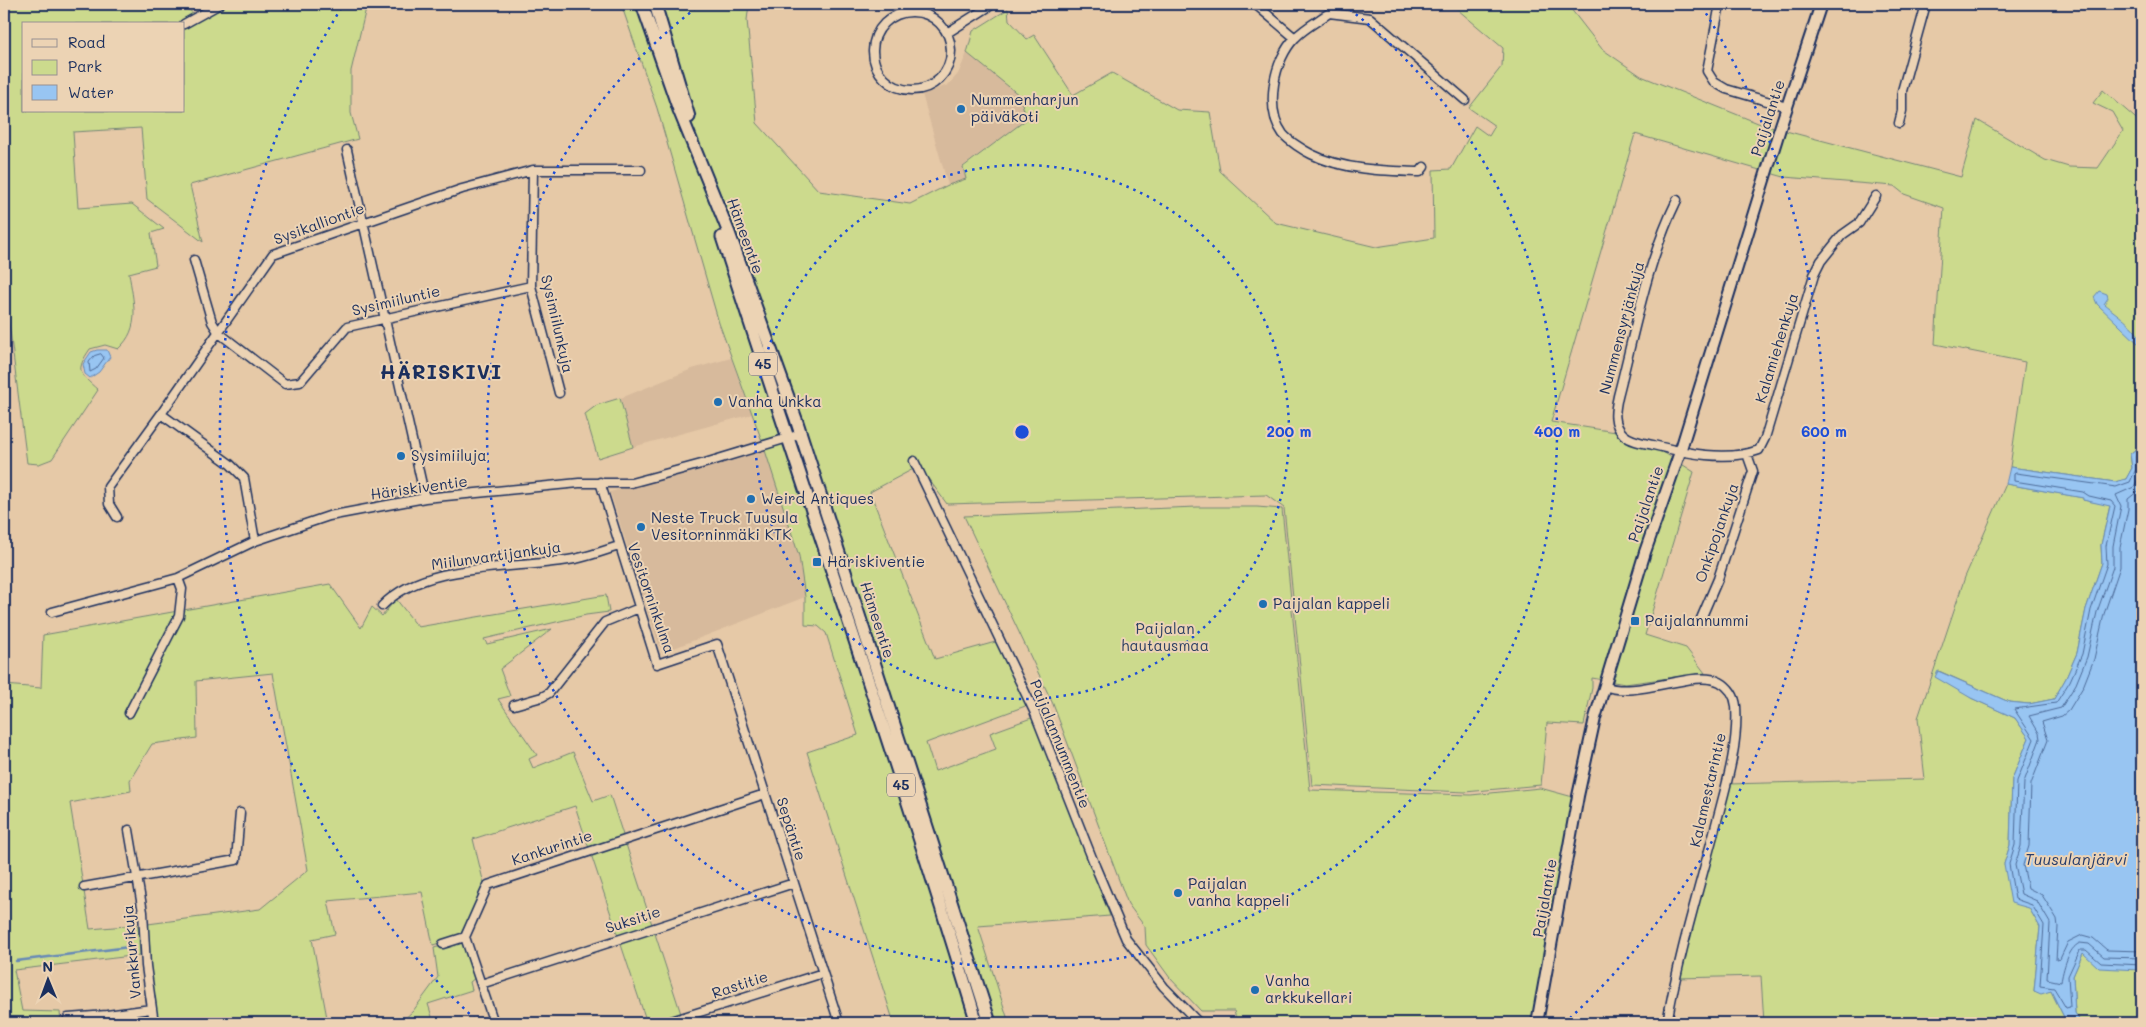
<svg xmlns="http://www.w3.org/2000/svg" width="2146" height="1027" viewBox="0 0 2146 1027" font-family="Mali,sans-serif">
	<style>
		.built { fill: #d7ba9c }
		.green { fill: #ccda8d; stroke: #748476 }
		.water { fill: #98c5f2; stroke: #6689b7 }
		.lines { fill: none; stroke-linecap: round; stroke-linejoin: round }
		.shore { stroke: #4d6b99; stroke-width: 1 }
		.stream { stroke: #6689b7; stroke-width: 2.5 }
		.street-casing { stroke: #1b2f5e; stroke-width: 11 }
		.secondary-casing { stroke: #1b2f5e; stroke-width: 14 }
		.primary-casing { stroke: #1b2f5e; stroke-width: 15 }
		.street { stroke: #ecd3b4; stroke-width: 8 }
		.secondary { stroke: #ecd3b4; stroke-width: 10 }
		.primary { stroke: #ecd3b4; stroke-width: 11 }
		.ring { fill: none; stroke: #1d4ed8; stroke-width: 2.5; stroke-dasharray: 2.5 5 }
		.poi-dot { fill: #1f6fb2; stroke: #ecd3b4; stroke-width: 2 }
		.labels { text-anchor: middle; stroke-width: 4; stroke-linejoin: round; paint-order: stroke }
		.shield { fill: #ecd3b4; stroke: #5a6078; stroke-width: 1 }
		.shield-label { font-size: 14px; font-weight: bold; fill: #1b2f5e }
		.poi-label { font-size: 15px; fill: #1b2f5e; stroke: #ecd3b4; text-anchor: start }
		.street-label { font-size: 15px; fill: #1b2f5e; stroke: #ecd3b4 }
		.park-label { font-size: 15px; fill: #2d4063; stroke: #ecd3b4 }
		.water-label { font-size: 16px; font-style: italic; fill: #283e6d; stroke: #ecd3b4 }
		.district-label { font-size: 20px; font-weight: bold; letter-spacing: 1px; fill: #1b2f5e; stroke: #ecd3b4 }
		.centre { fill: #1d4ed8; stroke: #ecd3b4; stroke-width: 2.5 }
		.ring-label { font-size: 15px; text-anchor: middle; font-weight: bold; fill: #1d4ed8; stroke: #ecd3b4; stroke-width: 4; stroke-linejoin: round; paint-order: stroke }
	</style>
	<rect width="100%" height="100%" fill="#e6c9a7"/>
	<filter id="ink" filterUnits="userSpaceOnUse"><feTurbulence type="fractalNoise" baseFrequency=".02" numOctaves="2"/><feDisplacementMap in="SourceGraphic" scale="10" xChannelSelector="R" yChannelSelector="G"/><feConvolveMatrix kernelMatrix="1 2 1 2 8 2 1 2 1" color-interpolation-filters="sRGB"/></filter>
	<g filter="url(#ink)">
		<path class="built" d="M967,53L1019,95L1027,119L963,166L966,179L948,185L922,94L948,85L958,74Z
			M731,358L752,414L633,447L621,398L692,369Z
			M765,450L799,556L805,597L674,648L659,646L610,492Z"/>
		<path class="green" d="M4,4H180L196,15L180,24H24V111H184V28L227,4H367L351,71V113L358,139L190,185L203,242L147,199L141,128L73,132L78,208L132,204L164,229L151,233L156,266L129,273C133,301 142,328 118,349L105,345L90,349C75,371 79,373 98,390L52,459L39,464L27,463L4,284Z
			M621,4H749L747,20L757,123L819,191L910,204L948,185L966,179L963,167L1027,119L1019,95L967,53L973,31L1008,9L1009,20L1027,39L1034,35L1073,95L1112,73L1177,110L1210,112L1220,171L1276,223L1376,247L1434,238L1433,170L1451,169L1475,126L1489,136L1495,126L1469,108L1502,66L1503,48L1451,4H1567L1602,49L1641,76L1763,125L1961,177L1977,120L2045,160L2069,167L2098,168L2123,131L2112,112L2093,103L2103,90L2142,124V341L2133,329L2094,297L2142,347V444L2130,454L2132,468L2126,479L2115,482L2010,467L2025,362L1935,344L1944,208L1904,194L1894,186L1784,177L1635,134L1551,422L1616,432L1624,438L1660,450L1694,472L1645,635L1686,648L1705,673L1625,684L1592,678V688L1584,725L1547,723L1541,785L1465,792L1312,785L1284,508L1266,495L947,504L919,466L870,492L935,659L999,641L1028,705L926,743L935,771L996,749L990,733L1034,717L1110,916L978,926L1009,1023H894L807,752L858,735L826,633L818,626L805,625V597L799,556L762,441L719,323L657,108Z
			M620,398L633,447L598,458L585,414L597,405Z
			M2006,484L2084,498L2083,500L2110,505L2101,545L2102,563L2086,609L2077,653L2066,678L2054,699L2029,704L2009,702L1939,671L1971,698L2015,718L2029,738L2012,779L2010,845L2004,864L2040,927L2034,991H2051L2067,1023H1764L1761,976L1678,978L1721,822L1728,784L1925,779L1918,718L1965,577Z
			M1197,507H1257L1282,509L1310,790L1471,795L1540,788L1573,797L1532,1023H1237L1234,1011H1201L1170,978L1146,945L1145,927L1128,904L1053,704L964,516Z
			M330,584L361,628L372,607L382,616L396,599L418,627L606,595L609,612L586,615L484,639L487,644L552,629L500,669L510,696L498,699L537,755L529,759L533,768L573,752L593,801L610,795L684,1023H647L575,806L473,839L484,884L467,924L462,931V936L433,945L422,892L328,901L335,934L312,939L328,1023H157L151,971L148,924L260,909L308,870L273,673L196,681L197,738L152,744L130,780L131,791L70,803L90,929L138,925L140,955L14,970L22,1011L60,1012L61,1023H4V685L41,688L43,635Z
			M463,940L475,978L470,982L472,990L428,1004L434,1023H400L413,1011L438,977L434,948Z
			M2083,953L2139,970L2142,968V1023H2081L2075,1013L2073,976Z"/>
		<path class="water" d="M2099,291L2107,294L2108,298L2104,304C2116,314 2142,330 2142,347L2097,304L2094,297Z
			M97,350H107L110,357L99,372L90,378L85,374L83,364L91,352Z
			M2142,444V968L2139,970L2099,968L2083,953L2073,976L2075,1013L2081,1023H2067L2051,991L2041,994L2034,991L2040,927L2029,908L2011,903L2004,864L2010,845L2012,779L2029,738L2015,718L1971,698L1935,677L1938,671L2009,702L2029,704L2054,699L2066,678L2077,653L2086,609L2102,563L2101,545L2110,506L2083,500V498L2006,484L2010,467L2115,482L2126,479L2132,468L2130,454Z"/>
		<g class="lines">
			<path class="shore" d="M101,354L104,358L96,369L90,372L89,362L94,356Z
				M2142,451L2136,456V469L2130,482L2116,487L2016,473L2014,474V481L2083,492L2089,496L2111,501L2115,506L2106,546L2107,564L2091,610L2082,654L2070,681L2056,703L2014,709L2034,739L2017,781L2015,845L2009,864L2015,899L2032,905L2044,925L2040,986L2054,988L2066,1008L2070,1007L2068,976L2080,950H2086L2101,963L2142,965
				M2142,471L2134,487L2116,495L2121,506L2113,546V567L2097,612L2087,657L2076,684L2061,708L2029,716L2039,733L2040,739L2024,782L2021,846L2015,865L2021,894L2037,901L2050,923L2047,979L2061,982C2063,970 2068,948 2080,943L2089,944L2104,957L2142,958
				M2142,488L2128,499V509L2120,547V567L2104,614L2094,659L2083,687L2069,710L2062,716L2042,722L2048,740L2031,784L2029,846L2023,865L2028,888L2042,895L2057,919L2058,927L2056,960L2060,959L2068,942L2082,935L2093,938L2107,950L2142,951"/>
			<path class="stream" d="M16,961L129,947"/>
			<defs>
				<path id="street" d="M1255,4L1295,38
					M1720,4L1707,71L1714,82L1726,89L1787,107
					M873 51a39 39 0 1 1 78 0a39 39 0 1 1-78 0Z
					M184,24L220,4
					M947,33L993,4
					M1899,123L1902,111V91L1926,4
					M347,150L425,498
					M1424,167L1420,172C1386,171 1342,170 1311,154C1303,150 1289,141 1283,134C1264,108 1274,59 1295,38C1304,28 1318,21 1329,13L1370,18L1465,100
					M533,170L531,286L559,393
					M1677,200C1647,261 1635,331 1618,396C1615,410 1612,424 1624,435C1632,442 1644,443 1653,445C1685,453 1727,462 1759,450L1765,438L1814,275L1821,261L1842,235L1859,223L1876,196
					M194,260L212,322L219,333L285,384L300,382L347,327L531,286
					M914,461L1034,711L1096,868L1126,939L1164,987L1199,1023
					M600,482L657,664L717,644L839,1023
					M117,517L109,504L108,487L161,414
					M255,541L244,478L230,464L161,414L273,254L462,189L533,170H641
					M382,606C427,559 519,571 579,558C593,555 606,550 619,546
					M52,612L178,578L255,541L329,516L425,498L579,483H631L705,463L801,434
					M1700,621L1718,579L1753,471L1747,454
					M1605,686C1635,700 1695,668 1720,682C1729,687 1735,696 1736,706C1739,748 1724,792 1714,832C1697,896 1678,958 1667,1023
					M514,705L542,697L549,693L605,622L639,608
					M129,713L179,616L182,589L178,578
					M129,830L143,912L146,966L154,1023
					M84,887L236,860L240,813
					M443,944L465,937
					M481,984L794,883
					M68,1018L107,1015L151,1009
					M494,1023L465,937L488,885L765,794
					M665,1023L823,973"/>
				<path id="secondary" d="M1537,1023L1578,796L1595,718L1645,552L1680,452L1781,125L1821,4"/>
				<path id="primary" d="M642,4L679,110L729,233L796,419L990,1023
					M655,4L689,117
					M722,237C807,499 897,760 977,1023"/>
			</defs>
			<use href="#street" class="street-casing"/>
			<use href="#secondary" class="secondary-casing"/>
			<use href="#primary" class="primary-casing"/>
			<use href="#street" class="street"/>
			<use href="#secondary" class="secondary"/>
			<use href="#primary" class="primary"/>
		</g>
	</g>
	<g class="ring">
		<circle cx="1022" cy="432" r="267"/>
		<path d="M1344 5A535 535 0 1 1 700 5"/>
		<path d="M475 1019A802 802 0 0 1 342 7M1702 7A802 802 0 0 1 1569 1019"/>
	</g>
	<g class="poi-dot">
		<circle cx="961" cy="109" r="5"/>
		<circle cx="718" cy="402" r="5"/>
		<circle cx="401" cy="456" r="5"/>
		<circle cx="751" cy="499" r="5"/>
		<circle cx="641" cy="527" r="5"/>
		<rect x="812" y="557" width="10" height="10" rx="2.5"/>
		<circle cx="1263" cy="604" r="5"/>
		<rect x="1630" y="616" width="10" height="10" rx="2.5"/>
		<circle cx="1178" cy="893" r="5"/>
		<circle cx="1255" cy="990" r="5"/>
	</g>
	<g class="labels">
		<g class="shield">
			<rect x="749" y="352.5" width="28" height="23" rx="4"/>
			<rect x="887" y="773.5" width="28" height="23" rx="4"/>
		</g>
		<g class="shield-label">
			<text x="763" y="369">45</text>
			<text x="901" y="790">45</text>
		</g>
		<g class="poi-label">
			<text x="971" y="105">Nummenharjun<tspan x="971" dy="17">päiväkoti</tspan></text>
			<text x="728" y="407">Vanha Unkka</text>
			<text x="411" y="461">Sysimiiluja</text>
			<text x="761" y="504">Weird Antiques</text>
			<text x="651" y="523">Neste Truck Tuusula<tspan x="651" dy="17">Vesitorninmäki KTK</tspan></text>
			<text x="827" y="567">Häriskiventie</text>
			<text x="1273" y="609">Paijalan kappeli</text>
			<text x="1645" y="626">Paijalannummi</text>
			<text x="1188" y="889">Paijalan<tspan x="1188" dy="17">vanha kappeli</tspan></text>
			<text x="1265" y="986">Vanha<tspan x="1265" dy="17">arkkukellari</tspan></text>
		</g>
		<g class="street-label">
			<text transform="translate(1768 118) rotate(-72)" y="5">Paijalantie</text>
			<text transform="translate(319 224) rotate(-20)" y="5">Sysikalliontie</text>
			<text transform="translate(745 236) rotate(70)" y="5">Hämeentie</text>
			<text transform="translate(396 301) rotate(-13)" y="5">Sysimiiluntie</text>
			<text transform="translate(557 324) rotate(77)" y="5">Sysimiilunkuja</text>
			<text transform="translate(1622 328) rotate(-75)" y="5">Nummensyrjänkuja</text>
			<text transform="translate(1777 348) rotate(-73)" y="5">Kalamiehenkuja</text>
			<text transform="translate(419 488) rotate(-8)" y="5">Häriskiventie</text>
			<text transform="translate(1646 504) rotate(-71)" y="5">Paijalantie</text>
			<text transform="translate(1717 533) rotate(-71)" y="5">Onkipojankuja</text>
			<text transform="translate(496 556) rotate(-8)" y="5">Miilunvartijankuja</text>
			<text transform="translate(651 598) rotate(71)" y="5">Vesitorninkulma</text>
			<text transform="translate(877 620) rotate(72)" y="5">Hämeentie</text>
			<text transform="translate(1060 744) rotate(68)" y="5">Paijalannummentie</text>
			<text transform="translate(1708 790) rotate(-77)" y="5">Kalamestarintie</text>
			<text transform="translate(791 829) rotate(72)" y="5">Sepäntie</text>
			<text transform="translate(552 848) rotate(-18)" y="5">Kankurintie</text>
			<text transform="translate(1545 898) rotate(-80)" y="5">Paijalantie</text>
			<text transform="translate(633 920) rotate(-18)" y="5">Suksitie</text>
			<text transform="translate(132 952) rotate(-95)" y="5">Vankkurikuja</text>
			<text transform="translate(740 985) rotate(-18)" y="5">Rastitie</text>
		</g>
		<g class="park-label">
			<text x="1165" y="634">Paijalan<tspan x="1165" dy="17">hautausmaa</tspan></text>
		</g>
		<g class="water-label">
			<text x="2076" y="865">Tuusulanjärvi</text>
		</g>
		<g class="district-label">
			<text x="441" y="379">HÄRISKIVI</text>
		</g>
	</g>
	<circle cx="1022" cy="432" r="8" class="centre"/>
	<g class="ring-label">
		<text x="1289" y="437">200 m</text>
		<text x="1557" y="437">400 m</text>
		<text x="1824" y="437">600 m</text>
	</g>
	<rect width="2146" height="1027" fill="none" stroke="#ecd3b4" stroke-width="20"/>
	<rect x="10" y="10" width="2126" height="1007" fill="none" stroke="#1b2f5e" stroke-width="2" filter="url(#ink)"/>
	<rect x="22" y="22" width="162" height="90" fill="#ecd3b4" stroke="#989192"/>
	<rect x="32" y="39" width="25" height="8" fill="#ecd3b4" stroke="#989192"/>
	<text x="68" y="48" font-size="15" fill="#1b2f5e">Road</text>
	<rect x="32" y="60" width="25" height="15" fill="#ccda8d" stroke="#989192"/>
	<text x="68" y="72" font-size="15" fill="#1b2f5e">Park</text>
	<rect x="32" y="85" width="25" height="15" fill="#98c5f2" stroke="#989192"/>
	<text x="68" y="98" font-size="15" fill="#1b2f5e">Water</text>
	<g transform="translate(48 980) rotate(359)" stroke="#ecd3b4" stroke-width="4" paint-order="stroke">
	<path d="M0-4L9 19L0 12L-9 19Z" fill="#1b2f5e"/>
	<text y="-8" font-size="14" font-weight="bold" text-anchor="middle" fill="#1b2f5e">N</text>
	</g>
</svg>
